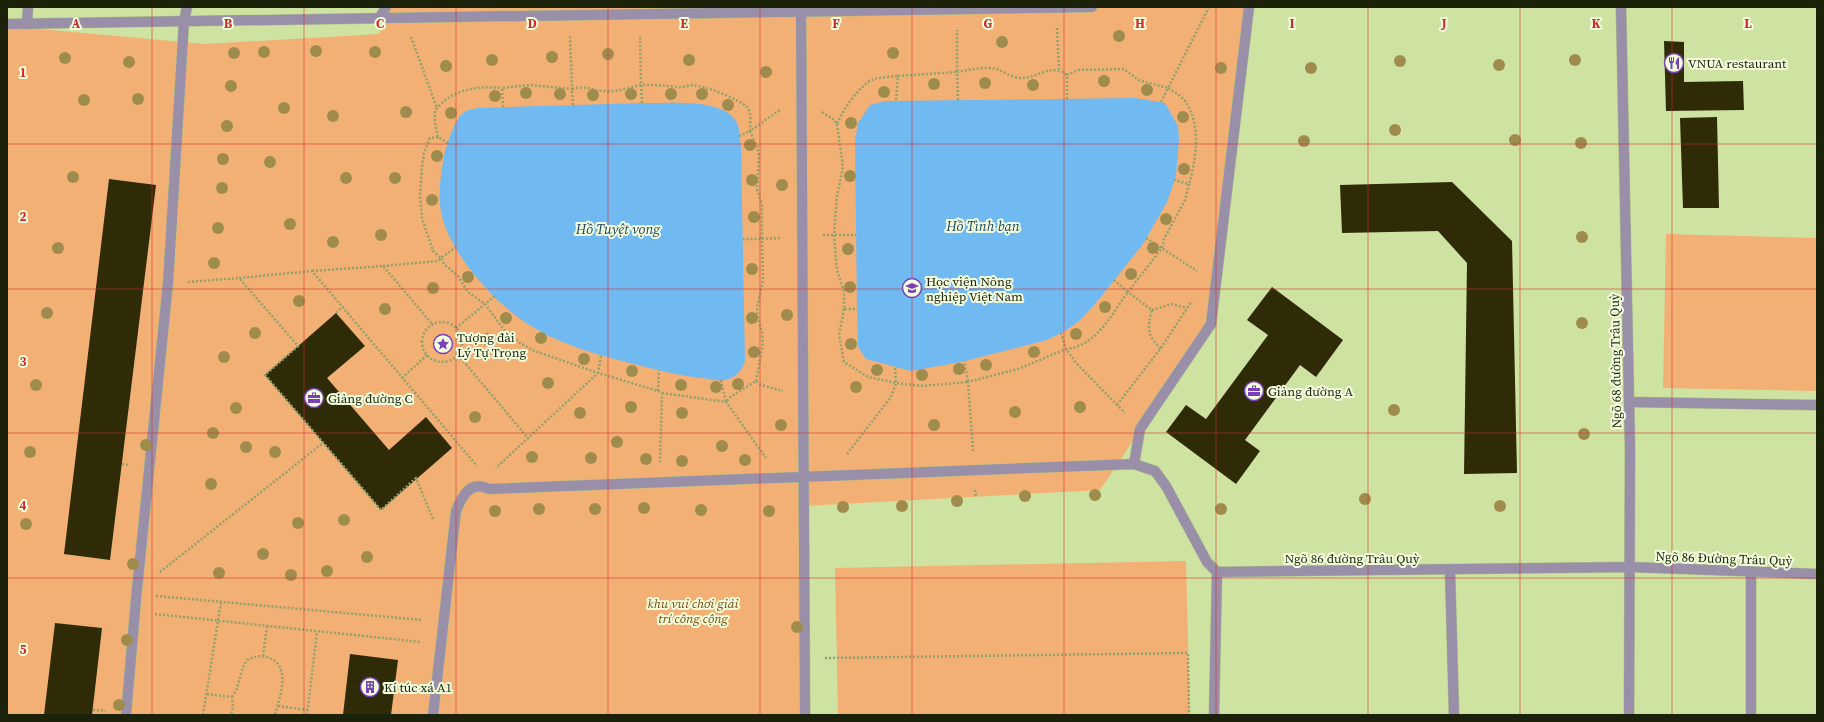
<svg xmlns="http://www.w3.org/2000/svg" width="1824" height="722" viewBox="0 0 1824 722" font-family="'Source Serif 4',serif">
	<style>
		.green { fill: #f3b074 }
		.water { fill: #71baf1 }
		.building { fill: #2f2b07 }
		.lines { fill: none; stroke-linecap: round; stroke-linejoin: round }
		.lane-casing { stroke: #aebf86; stroke-width: 11 }
		.street-casing { stroke: #aebf86; stroke-width: 11 }
		.path { stroke: #91a16e; stroke-width: 2.5; stroke-dasharray: 2 2; stroke-linecap: butt }
		.lane { stroke: #998fa9; stroke-width: 10 }
		.street { stroke: #998fa9; stroke-width: 10 }
		.tree { fill: #9f8c4c }
		.grid { fill: none; stroke: #d62828; stroke-width: 1; stroke-opacity: 0.55 }
		.labels { text-anchor: middle; stroke-width: 4; stroke-linejoin: round; paint-order: stroke }
		.poi-label { font-size: 13px; fill: #1b2209; stroke: #f4ffdf; text-anchor: start }
		.street-label { font-size: 13px; fill: #1b2209; stroke: #f4ffdf }
		.park-label { font-size: 13px; font-style: italic; fill: #794505; stroke: #f4ffdf }
		.water-label { font-size: 14px; font-style: italic; fill: #1a425e; stroke: #f4ffdf }
		.grid-label { font-size: 13px; text-anchor: middle; font-weight: bold; fill: #d62828; stroke: #f4ffdf; stroke-width: 4; stroke-linejoin: round; paint-order: stroke }
	</style>
	<rect width="100%" height="100%" fill="#cee2a2"/>
	<path class="green" d="M390,7H1250L1211,324L1100,490L804,506L805,715H7V26L204,44L379,34Z
		M1666,234L1817,238V391L1663,388Z
		M1186,561L1190,715H838L835,568Z"/>
	<path class="water" d="M1135,98L1165,103L1178,126L1179,139L1176,176L1167,202L1143,244L1096,303L1078,322L1065,331L1047,340L961,362L911,371L866,359L858,347L857,313L855,141L858,123L870,105L885,101Z
		M642,103C667,104 720,97 736,121C740,127 740,141 741,148L745,361C742,370 736,378 725,380C720,381 714,380 710,379C687,377 666,372 645,367C606,357 565,347 531,326C497,306 451,255 442,216C437,197 441,174 444,156C447,144 455,116 466,111C470,109 474,109 478,108Z"/>
	<path class="building" d="M1664,41L1684,42V82L1743,81L1744,110L1666,111Z
		M1717,117L1719,208H1683L1680,118Z
		M109,179L156,185L110,560L64,554Z
		M1452,182L1512,241L1517,473L1464,474L1467,263L1438,231L1342,233L1340,185Z
		M1272,287L1343,340L1316,377L1300,365L1245,440L1260,451L1236,484L1166,432L1186,405L1206,419L1268,335L1247,320Z
		M336,313L365,346L327,378L389,450L426,417L452,448L381,510L265,375Z
		M55,623L102,628L92,715H44Z
		M350,654L398,660L391,715H343Z"/>
	<g class="lines">
		<defs>
			<path id="lane" d="M801,7L805,715
				M379,19L386,7
				M27,24L28,7
				M1629,402L1817,405
				M1134,464L1140,429L1211,324L1249,7
				M1450,571L1454,715
				M1751,572V715
				M126,715L136,599L168,283L184,21L187,7
				M433,715L456,511C462,496 470,480 489,489L1134,464L1155,471L1166,486L1207,562L1217,572"/>
			<path id="street" d="M1621,7L1630,448L1629,715
				M7,24L1092,7
				M1214,715L1217,572L1631,567L1817,574"/>
		</defs>
		<use href="#lane" class="lane-casing"/>
		<use href="#street" class="street-casing"/>
		<path class="path" d="M1057,28L1059,69
			M411,37L437,108
			M1067,99V75L1078,70L1124,69L1138,80L1168,88L1209,7
			M896,100L898,76L957,72V30
			M958,100L957,72C969,70 984,66 997,69C1004,72 1012,77 1020,78C1038,79 1050,62 1067,75
			M1161,102L1168,88C1175,92 1183,97 1187,104C1201,126 1196,160 1189,184
			M642,103L641,85C654,84 665,86 678,87C683,88 688,85 693,85C705,86 739,99 747,107C752,112 750,124 750,131L781,109
			M573,105L572,89C588,85 589,90 603,91C615,93 630,87 641,85L640,35
			M503,107L502,88L530,85L572,89L570,36
			M822,112L833,119L837,124C843,110 859,85 874,79C881,77 891,77 898,76
			M837,124L843,167L837,196L834,235L837,270L844,292V309H857
			M739,136L750,131L757,147L759,156L757,189L762,205V239H743
			M438,137L430,138L424,153L422,167L420,195L422,218L433,251L441,258L456,247
			M448,143L438,137C436,129 433,116 436,109C438,107 441,104 443,102C459,88 481,86 502,88
			M823,235H856
			M1146,238L1197,271
			M383,266L438,261L441,258L444,264L458,276L468,292L485,304L508,335L532,350L598,373L528,438
			M312,271L383,266L433,325
			M1114,280L1128,292C1112,313 1097,346 1066,349L1076,363L1125,413
			M188,282L239,278
			M844,309L839,335L844,362L868,377L896,383L895,367
			M1152,310L1172,304L1187,308
			M336,313L342,307
			M422 342a20 20 0 1 1 40 0a20 20 0 1 1-40 0Z
			M456,328L495,296
			M1161,348L1192,301
			M458,355L528,438L496,468
			M601,356L598,373L658,391L659,370
			M402,378L427,355
			M721,380L726,402L730,397L756,381L761,385L783,391
			M756,381L763,344L762,331L758,319L757,307L763,281L762,239L782,238
			M658,391L662,393L660,462
			M662,393L726,402L766,458
			M1117,405L1161,348C1147,337 1147,327 1152,310L1128,292L1162,248L1164,239L1185,200L1189,184L1174,180
			M973,451L968,382L1018,369L1066,349L1061,333
			M847,454L891,397L896,383L921,386L968,382L964,361
			M122,464L130,465
			M975,490L976,497
			M433,519L416,478L381,510L265,375L298,346L239,278L312,271L477,466
			M160,572L323,443
			M156,596L422,620
			M155,614L421,642
			M263,656L267,627
			M825,658L1188,653L1189,715
			M207,694L232,697L233,705L231,715
			M232,697C240,687 239,672 247,660C254,656 262,655 270,658C292,668 279,698 275,715
			M278,706L308,710
			M93,710L106,711
			M203,715L221,602
			M307,715L317,632"/>
		<use href="#lane" class="lane"/>
		<use href="#street" class="street"/>
	</g>
	<g class="tree">
		<circle cx="1119" cy="36" r="6"/>
		<circle cx="1002" cy="42" r="6"/>
		<circle cx="316" cy="51" r="6"/>
		<circle cx="264" cy="52" r="6"/>
		<circle cx="375" cy="52" r="6"/>
		<circle cx="234" cy="53" r="6"/>
		<circle cx="893" cy="53" r="6"/>
		<circle cx="608" cy="54" r="6"/>
		<circle cx="552" cy="57" r="6"/>
		<circle cx="65" cy="58" r="6"/>
		<circle cx="492" cy="60" r="6"/>
		<circle cx="689" cy="60" r="6"/>
		<circle cx="1575" cy="60" r="6"/>
		<circle cx="1400" cy="61" r="6"/>
		<circle cx="129" cy="62" r="6"/>
		<circle cx="1499" cy="65" r="6"/>
		<circle cx="446" cy="66" r="6"/>
		<circle cx="1221" cy="68" r="6"/>
		<circle cx="1311" cy="68" r="6"/>
		<circle cx="766" cy="72" r="6"/>
		<circle cx="1104" cy="81" r="6"/>
		<circle cx="985" cy="83" r="6"/>
		<circle cx="934" cy="84" r="6"/>
		<circle cx="1033" cy="85" r="6"/>
		<circle cx="231" cy="86" r="6"/>
		<circle cx="1147" cy="90" r="6"/>
		<circle cx="884" cy="92" r="6"/>
		<circle cx="526" cy="93" r="6"/>
		<circle cx="560" cy="94" r="6"/>
		<circle cx="631" cy="94" r="6"/>
		<circle cx="671" cy="94" r="6"/>
		<circle cx="702" cy="94" r="6"/>
		<circle cx="593" cy="95" r="6"/>
		<circle cx="495" cy="96" r="6"/>
		<circle cx="138" cy="99" r="6"/>
		<circle cx="84" cy="100" r="6"/>
		<circle cx="728" cy="105" r="6"/>
		<circle cx="284" cy="108" r="6"/>
		<circle cx="406" cy="112" r="6"/>
		<circle cx="451" cy="113" r="6"/>
		<circle cx="333" cy="116" r="6"/>
		<circle cx="1183" cy="117" r="6"/>
		<circle cx="851" cy="123" r="6"/>
		<circle cx="227" cy="126" r="6"/>
		<circle cx="1395" cy="130" r="6"/>
		<circle cx="1515" cy="140" r="6"/>
		<circle cx="1304" cy="141" r="6"/>
		<circle cx="1581" cy="143" r="6"/>
		<circle cx="750" cy="145" r="6"/>
		<circle cx="437" cy="156" r="6"/>
		<circle cx="223" cy="159" r="6"/>
		<circle cx="270" cy="162" r="6"/>
		<circle cx="1184" cy="169" r="6"/>
		<circle cx="850" cy="176" r="6"/>
		<circle cx="73" cy="177" r="6"/>
		<circle cx="346" cy="178" r="6"/>
		<circle cx="395" cy="178" r="6"/>
		<circle cx="752" cy="180" r="6"/>
		<circle cx="782" cy="185" r="6"/>
		<circle cx="222" cy="188" r="6"/>
		<circle cx="432" cy="200" r="6"/>
		<circle cx="754" cy="217" r="6"/>
		<circle cx="1166" cy="219" r="6"/>
		<circle cx="290" cy="224" r="6"/>
		<circle cx="218" cy="228" r="6"/>
		<circle cx="381" cy="235" r="6"/>
		<circle cx="1582" cy="237" r="6"/>
		<circle cx="333" cy="242" r="6"/>
		<circle cx="58" cy="248" r="6"/>
		<circle cx="1153" cy="248" r="6"/>
		<circle cx="848" cy="249" r="6"/>
		<circle cx="214" cy="263" r="6"/>
		<circle cx="752" cy="269" r="6"/>
		<circle cx="1131" cy="274" r="6"/>
		<circle cx="468" cy="277" r="6"/>
		<circle cx="850" cy="287" r="6"/>
		<circle cx="433" cy="288" r="6"/>
		<circle cx="299" cy="301" r="6"/>
		<circle cx="1105" cy="307" r="6"/>
		<circle cx="385" cy="309" r="6"/>
		<circle cx="47" cy="313" r="6"/>
		<circle cx="787" cy="315" r="6"/>
		<circle cx="506" cy="318" r="6"/>
		<circle cx="752" cy="318" r="6"/>
		<circle cx="1582" cy="323" r="6"/>
		<circle cx="255" cy="333" r="6"/>
		<circle cx="1076" cy="334" r="6"/>
		<circle cx="541" cy="338" r="6"/>
		<circle cx="487" cy="339" r="6"/>
		<circle cx="851" cy="344" r="6"/>
		<circle cx="754" cy="352" r="6"/>
		<circle cx="1034" cy="352" r="6"/>
		<circle cx="224" cy="357" r="6"/>
		<circle cx="584" cy="359" r="6"/>
		<circle cx="986" cy="365" r="6"/>
		<circle cx="959" cy="369" r="6"/>
		<circle cx="877" cy="370" r="6"/>
		<circle cx="632" cy="371" r="6"/>
		<circle cx="922" cy="375" r="6"/>
		<circle cx="548" cy="383" r="6"/>
		<circle cx="738" cy="384" r="6"/>
		<circle cx="36" cy="385" r="6"/>
		<circle cx="681" cy="385" r="6"/>
		<circle cx="716" cy="387" r="6"/>
		<circle cx="856" cy="387" r="6"/>
		<circle cx="631" cy="407" r="6"/>
		<circle cx="1080" cy="407" r="6"/>
		<circle cx="236" cy="408" r="6"/>
		<circle cx="1394" cy="410" r="6"/>
		<circle cx="1015" cy="412" r="6"/>
		<circle cx="580" cy="413" r="6"/>
		<circle cx="682" cy="413" r="6"/>
		<circle cx="475" cy="417" r="6"/>
		<circle cx="781" cy="425" r="6"/>
		<circle cx="934" cy="425" r="6"/>
		<circle cx="213" cy="433" r="6"/>
		<circle cx="1584" cy="434" r="6"/>
		<circle cx="617" cy="442" r="6"/>
		<circle cx="146" cy="445" r="6"/>
		<circle cx="722" cy="446" r="6"/>
		<circle cx="246" cy="447" r="6"/>
		<circle cx="30" cy="452" r="6"/>
		<circle cx="275" cy="452" r="6"/>
		<circle cx="532" cy="457" r="6"/>
		<circle cx="591" cy="458" r="6"/>
		<circle cx="646" cy="459" r="6"/>
		<circle cx="745" cy="460" r="6"/>
		<circle cx="682" cy="461" r="6"/>
		<circle cx="211" cy="484" r="6"/>
		<circle cx="1095" cy="495" r="6"/>
		<circle cx="1025" cy="496" r="6"/>
		<circle cx="1365" cy="499" r="6"/>
		<circle cx="957" cy="501" r="6"/>
		<circle cx="902" cy="506" r="6"/>
		<circle cx="1500" cy="506" r="6"/>
		<circle cx="843" cy="507" r="6"/>
		<circle cx="644" cy="508" r="6"/>
		<circle cx="539" cy="509" r="6"/>
		<circle cx="595" cy="509" r="6"/>
		<circle cx="1221" cy="509" r="6"/>
		<circle cx="701" cy="510" r="6"/>
		<circle cx="495" cy="511" r="6"/>
		<circle cx="769" cy="511" r="6"/>
		<circle cx="344" cy="520" r="6"/>
		<circle cx="298" cy="523" r="6"/>
		<circle cx="26" cy="524" r="6"/>
		<circle cx="263" cy="554" r="6"/>
		<circle cx="367" cy="557" r="6"/>
		<circle cx="133" cy="564" r="6"/>
		<circle cx="327" cy="571" r="6"/>
		<circle cx="219" cy="573" r="6"/>
		<circle cx="291" cy="575" r="6"/>
		<circle cx="797" cy="627" r="6"/>
		<circle cx="127" cy="640" r="6"/>
		<circle cx="119" cy="705" r="6"/>
	</g>
	<path class="grid" d="M152,7V715M304,7V715M456,7V715M608,7V715M760,7V715M912,7V715M1064,7V715M1216,7V715M1368,7V715M1520,7V715M1672,7V715M7,144H1817M7,289H1817M7,433H1817M7,578H1817"/>
	<defs>
		<symbol id="restaurant-ring" viewBox="-11 -11 22 22"><circle r="9.5" fill="#f4ffdf" stroke="#7a40b7" stroke-width="1.5"/><path d="M-5-6h1v4h1v-4h1v4h1v-4h1v5L-1.5 .5V6h-2V.5L-5-1ZM5-6V6H3V1.5H1.5Q1.5-4 5-6Z" fill="#7a40b7"/></symbol>
		<symbol id="university-ring" viewBox="-11 -11 22 22"><circle r="9.5" fill="#f4ffdf" stroke="#7a40b7" stroke-width="1.5"/><path d="M0-5L7-2L0 1L-7-2ZM-4 1L0 2.5L4 1V4Q0 6-4 4Z" fill="#7a40b7"/></symbol>
		<symbol id="sight-ring" viewBox="-11 -11 22 22"><circle r="9.5" fill="#f4ffdf" stroke="#7a40b7" stroke-width="1.5"/><path d="M0-6L1.8-2.2L6-1.7L2.9 1.2L3.7 5.4L0 3.3L-3.7 5.4L-2.9 1.2L-6-1.7L-1.8-2.2Z" fill="#7a40b7"/></symbol>
		<symbol id="office-ring" viewBox="-11 -11 22 22"><circle r="9.5" fill="#f4ffdf" stroke="#7a40b7" stroke-width="1.5"/><path d="M-6-3h4V-5.5h4V-3h4V5H-6ZM-1-4.5V-3h2v-1.5ZM-6 0V1H6V0Z" fill="#7a40b7"/></symbol>
		<symbol id="building-ring" viewBox="-11 -11 22 22"><circle r="9.5" fill="#f4ffdf" stroke="#7a40b7" stroke-width="1.5"/><path d="M-4-6H4V6H1V3H-1V6H-4ZM-2.5-4.3h1.7v1.8h-1.7ZM.8-4.3h1.7v1.8H.8ZM-2.5-1h1.7V.8h-1.7ZM.8-1h1.7V.8H.8Z" fill="#7a40b7"/></symbol>
	</defs>
	<g fill-rule="evenodd">
		<use href="#restaurant-ring" x="1663" y="52" width="22" height="22"/>
		<use href="#university-ring" x="901" y="277" width="22" height="22"/>
		<use href="#sight-ring" x="432" y="333" width="22" height="22"/>
		<use href="#office-ring" x="1243" y="380" width="22" height="22"/>
		<use href="#office-ring" x="303" y="387" width="22" height="22"/>
		<use href="#building-ring" x="359" y="676" width="22" height="22"/>
	</g>
	<g class="labels">
		<g class="poi-label">
			<text x="1688" y="68">VNUA restaurant</text>
			<text x="926" y="286">Học viện Nông<tspan x="926" dy="15">nghiệp Việt Nam</tspan></text>
			<text x="457" y="342">Tượng đài<tspan x="457" dy="15">Lý Tự Trọng</tspan></text>
			<text x="1268" y="396">Giảng đường A</text>
			<text x="328" y="403">Giảng đường C</text>
			<text x="384" y="692">Kí túc xá A1</text>
		</g>
		<g class="street-label">
			<text transform="translate(1615 361) rotate(-91)" y="5">Ngõ 68 đường Trâu Quỳ</text>
			<text x="1352" y="563">Ngõ 86 đường Trâu Quỳ</text>
			<text transform="translate(1724 558) rotate(2)" y="5">Ngõ 86 Đường Trâu Quỳ</text>
		</g>
		<g class="park-label">
			<text x="693" y="608">khu vui chơi giải<tspan x="693" dy="15">trí công cộng</tspan></text>
		</g>
		<g class="water-label">
			<text x="983" y="231">Hồ Tình bạn</text>
			<text x="618" y="234">Hồ Tuyệt vọng</text>
		</g>
	</g>
	<g class="grid-label">
		<text x="76" y="28">A</text>
		<text x="228" y="28">B</text>
		<text x="380" y="28">C</text>
		<text x="532" y="28">D</text>
		<text x="684" y="28">E</text>
		<text x="836" y="28">F</text>
		<text x="988" y="28">G</text>
		<text x="1140" y="28">H</text>
		<text x="1292" y="28">I</text>
		<text x="1444" y="28">J</text>
		<text x="1596" y="28">K</text>
		<text x="1748" y="28">L</text>
		<text x="23" y="77">1</text>
		<text x="23" y="221">2</text>
		<text x="23" y="366">3</text>
		<text x="23" y="510">4</text>
		<text x="23" y="654">5</text>
	</g>
	<rect width="1824" height="722" fill="none" stroke="#1b2209" stroke-width="16"/>
</svg>
